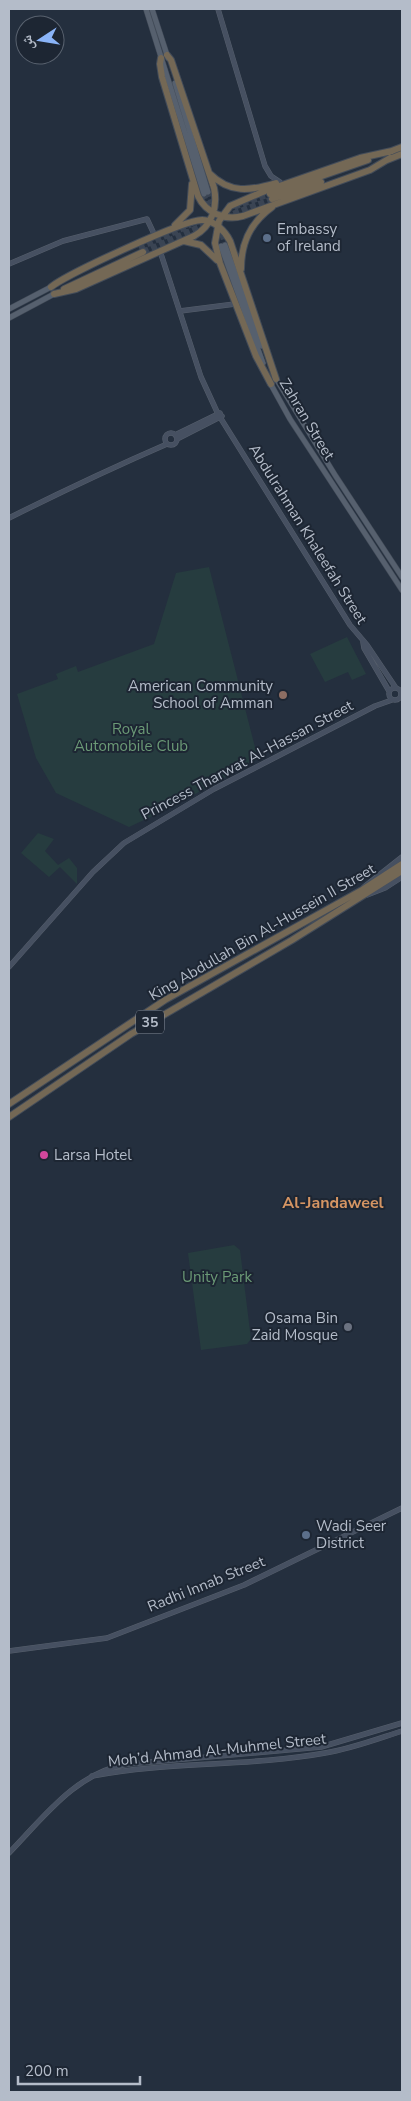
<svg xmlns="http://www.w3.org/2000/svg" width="411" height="2101" viewBox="0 0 411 2101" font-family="'Nunito Sans','Noto Naskh Arabic',sans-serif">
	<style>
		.green { fill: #263c3f }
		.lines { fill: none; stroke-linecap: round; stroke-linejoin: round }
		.primary-tunnel { stroke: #3a4453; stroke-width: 5; stroke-dasharray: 5 2.5; stroke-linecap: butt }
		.highway-tunnel { stroke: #3a4453; stroke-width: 6; stroke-dasharray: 6 3; stroke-linecap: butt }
		.secondary-casing { stroke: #565f6c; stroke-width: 5.5 }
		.primary-casing { stroke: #414a57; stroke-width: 6 }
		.highway-casing { stroke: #434c59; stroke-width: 8 }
		.secondary { stroke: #465061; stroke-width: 4.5 }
		.primary { stroke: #56606e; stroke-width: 5 }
		.highway { stroke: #746855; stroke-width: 6 }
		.service-dot { fill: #5c6f8a; stroke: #1d2633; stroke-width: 2 }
		.education-dot { fill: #8d6e63; stroke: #1d2633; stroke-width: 2 }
		.hotel-dot { fill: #d1479c; stroke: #1d2633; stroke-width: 2 }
		.worship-dot { fill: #6b7280; stroke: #1d2633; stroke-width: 2 }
		.labels { text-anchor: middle; stroke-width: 4; stroke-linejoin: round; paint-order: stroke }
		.shield { fill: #1d2633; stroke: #878f9c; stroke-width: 1 }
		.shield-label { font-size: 14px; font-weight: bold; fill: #b4bcc9 }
		.poi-label { font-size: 15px; fill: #b4bcc9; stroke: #1d2633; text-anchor: start }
		.street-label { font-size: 15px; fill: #b4bcc9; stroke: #1d2633 }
		.park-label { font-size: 15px; fill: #6b9a76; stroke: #1d2633 }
		.neighbourhood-label { font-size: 16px; font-weight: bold; fill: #d59563; stroke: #1d2633 }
	</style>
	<rect width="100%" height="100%" fill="#242f3e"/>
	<path class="green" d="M209,567L258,759L172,807L129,827L56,793L36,758L17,694L58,679L56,674L76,666L78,672L154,644L176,573Z
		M347,637L366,674L352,680L348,672L325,682L310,654Z
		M38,833L54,839L45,851L58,865L69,858L77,868V884L60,867L49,877L21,853Z
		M234,1245L240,1250L251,1339L247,1344L201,1350L188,1253Z"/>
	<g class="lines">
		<path class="primary-tunnel" d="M208,192L225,245
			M204,194L209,210"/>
		<path class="highway-tunnel" d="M234,207L270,194
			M225,217L272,199
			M139,248L190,225
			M143,252L208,223"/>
		<defs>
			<path id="secondary" d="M218,9L265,166L271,176L280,182
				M160,251L201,377L218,414L350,625L367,645L396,688
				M9,264L63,241L147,219L155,236
				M180,311L235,304
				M165 439a6 6 0 1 1 12 0a6 6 0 1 1-12 0Z
				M175,435L220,413
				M177,439L222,416
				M9,518C61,492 114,467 167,444
				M363,642L364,648L389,691
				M389 694a6 6 0 1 1 12 0a6 6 0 1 1-12 0Z
				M364,887L402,857
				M367,895L385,888L402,877
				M9,967L93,872L124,843L214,789L375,706L392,700
				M9,1651L107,1638L244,1585L402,1508
				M92,1776C169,1761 248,1767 325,1753C351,1749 377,1739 402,1731
				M9,1853C43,1818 76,1772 128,1764L321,1747L402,1723"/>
			<path id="primary" d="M146,9L204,194
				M152,9L168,58
				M175,83L208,192
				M225,245L262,346
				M221,246L263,363
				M9,309L51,287
				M9,318L54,294
				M275,377L335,475L402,577
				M269,381L290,419L402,590"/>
			<path id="highway" d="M161,58L160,64L162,77L198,196C206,213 225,221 243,216L370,170L390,158
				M389,152L402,147
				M387,160L402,154
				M209,173C230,194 250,191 276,183
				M270,194L368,160
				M272,199L321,182
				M175,225L190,210L192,184
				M184,241L201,245L217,260
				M241,269C241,243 250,223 272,207
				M51,287C67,274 187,218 203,220C215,221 225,231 230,241L276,379
				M64,289L143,252
				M54,294L76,289L194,236C212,226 218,207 214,188L171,60L167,55
				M271,384L256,356L220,263L215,243L219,221L230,206L265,191L360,158L392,151
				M9,1104L165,1000L362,890L402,864
				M9,1117L131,1034L292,940L402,871"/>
		</defs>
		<use href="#secondary" class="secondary-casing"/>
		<use href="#primary" class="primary-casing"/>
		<use href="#highway" class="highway-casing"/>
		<use href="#secondary" class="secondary"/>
		<use href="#primary" class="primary"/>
		<use href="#highway" class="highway"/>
	</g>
	<g class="service-dot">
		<circle cx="267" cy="238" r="5"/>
		<circle cx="306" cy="1535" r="5"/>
	</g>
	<circle class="education-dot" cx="283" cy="695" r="5"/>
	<circle class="hotel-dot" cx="44" cy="1155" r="5"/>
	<circle class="worship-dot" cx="348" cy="1327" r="5"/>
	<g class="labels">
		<rect class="shield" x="136" y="1010.5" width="28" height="23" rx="4"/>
		<g class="shield-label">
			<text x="150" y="1027">35</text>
		</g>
		<g class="poi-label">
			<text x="277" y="234">Embassy<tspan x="277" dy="17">of Ireland</tspan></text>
			<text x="273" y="691" text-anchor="end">American Community<tspan x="273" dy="17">School of Amman</tspan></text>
			<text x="54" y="1160">Larsa Hotel</text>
			<text x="338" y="1323" text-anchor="end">Osama Bin<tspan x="338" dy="17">Zaid Mosque</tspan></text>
			<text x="316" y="1531">Wadi Seer<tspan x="316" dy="17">District</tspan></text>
		</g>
		<g class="street-label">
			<text transform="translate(307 419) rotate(59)" y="5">Zahran Street</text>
			<text transform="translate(308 534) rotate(58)" y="5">Abdulrahman Khaleefah Street</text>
			<text transform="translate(247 760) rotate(-28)" y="5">Princess Tharwat Al-Hassan Street</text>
			<text transform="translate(262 932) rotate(-30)" y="5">King Abdullah Bin Al-Hussein II Street</text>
			<text transform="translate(206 1584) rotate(-22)" y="5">Radhi Innab Street</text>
			<text transform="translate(217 1750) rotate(-6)" y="5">Moh’d Ahmad Al-Muhmel Street</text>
		</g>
		<g class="park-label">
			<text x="131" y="734">Royal<tspan x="131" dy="17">Automobile Club</tspan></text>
			<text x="217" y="1282">Unity Park</text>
		</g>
		<g class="neighbourhood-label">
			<text x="333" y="1208">Al-Jandaweel</text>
		</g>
	</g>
	<rect width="411" height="2101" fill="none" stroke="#b4bcc9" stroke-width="20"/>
	<g transform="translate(40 40) rotate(258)"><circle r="24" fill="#1d2633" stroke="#59626f"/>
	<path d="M0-4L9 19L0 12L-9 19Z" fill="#8ab4f8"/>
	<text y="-8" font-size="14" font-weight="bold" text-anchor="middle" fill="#b4bcc9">ش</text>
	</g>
	<path d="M18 2076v8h122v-8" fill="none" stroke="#b4bcc9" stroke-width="2.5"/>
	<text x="25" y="2076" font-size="15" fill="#b4bcc9" stroke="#1d2633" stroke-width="4" paint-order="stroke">200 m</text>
</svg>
